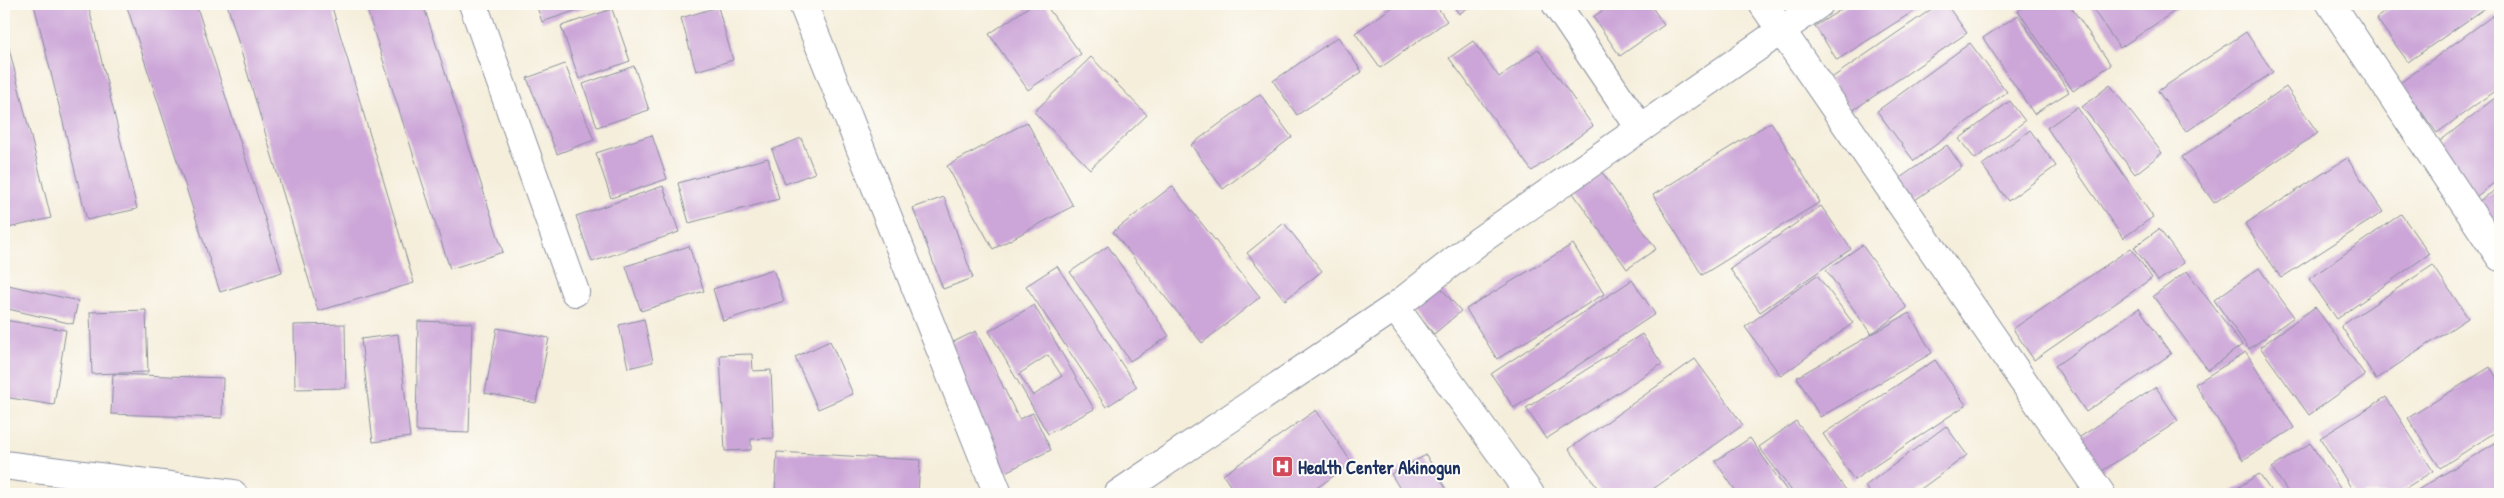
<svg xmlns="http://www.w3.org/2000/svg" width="2504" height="498" viewBox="0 0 2504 498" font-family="'Patrick Hand',sans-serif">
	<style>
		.building { fill: #cca6d8; fill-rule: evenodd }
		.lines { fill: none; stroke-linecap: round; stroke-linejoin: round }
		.minor-casing { stroke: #888e9c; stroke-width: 30 }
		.minor { stroke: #fff; stroke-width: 28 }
		.labels { text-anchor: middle; stroke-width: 4; stroke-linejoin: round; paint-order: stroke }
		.poi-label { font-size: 19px; font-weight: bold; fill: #1b2f5e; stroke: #fdfcf7; text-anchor: start }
	</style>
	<rect width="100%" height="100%" fill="#fdfcf7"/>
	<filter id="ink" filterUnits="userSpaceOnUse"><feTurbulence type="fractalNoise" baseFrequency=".02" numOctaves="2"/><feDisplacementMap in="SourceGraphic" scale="10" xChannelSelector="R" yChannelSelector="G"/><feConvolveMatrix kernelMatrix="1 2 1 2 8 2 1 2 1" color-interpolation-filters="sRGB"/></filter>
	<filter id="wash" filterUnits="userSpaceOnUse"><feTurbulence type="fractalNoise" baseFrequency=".0096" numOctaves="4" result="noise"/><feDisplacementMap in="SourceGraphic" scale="20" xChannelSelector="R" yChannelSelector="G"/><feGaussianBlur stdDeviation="1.12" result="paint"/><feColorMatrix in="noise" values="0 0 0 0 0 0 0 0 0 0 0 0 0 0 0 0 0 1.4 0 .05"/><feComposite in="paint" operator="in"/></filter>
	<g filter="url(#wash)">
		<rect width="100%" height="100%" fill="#f5eedb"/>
		<g id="blocks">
			<path class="building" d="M34,4H88L137,209L87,220Z
				M126,4H196L282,272L220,292Z
				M227,4H331L414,283L318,311Z
				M365,4H423L503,252L450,269Z
				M536,4H595L542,22Z
				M1033,4H1045L1081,54L1028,90L989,34Z
				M1397,4H1435L1447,21L1380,68L1355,33Z
				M1452,4H1473L1459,14Z
				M1612,4H1650L1664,25L1620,56L1593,17Z
				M1850,4H1913L1917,9L1837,60L1815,26Z
				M1939,4H1946L1967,33L1852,111L1830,79Z
				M2028,4H2069L2111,65L2073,91L2018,11Z
				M2089,4H2185L2120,48Z
				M2397,4H2491L2408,62L2376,18Z
				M718,7L733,60L696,71L681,18Z
				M612,9L630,61L579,79L561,26Z
				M2495,14L2500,22V87L2437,133L2400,83Z
				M2018,15L2069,92L2034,114L1983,38Z
				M4,28L51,218L4,229Z
				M2246,32L2273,72L2186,132L2158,91Z
				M1338,37L1362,72L1297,115L1273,81Z
				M1473,41L1499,77L1538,49L1593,126L1532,171L1449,58Z
				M1970,43L2007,92L1914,161L1877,111Z
				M1091,57L1147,115L1090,169L1034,112Z
				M565,64L594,140L557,154L527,78Z
				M634,66L649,110L597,127L583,84Z
				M2110,85L2162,153L2135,174L2082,107Z
				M2286,87L2318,133L2214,203L2182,157Z
				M1260,94L1292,137L1223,189L1191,145Z
				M2500,94V178L2476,197L2435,145Z
				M2010,101L2025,121L1975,159L1959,139Z
				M2077,107L2153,217L2123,238L2047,128Z
				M1027,122L1073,206L993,249L947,166Z
				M1771,122L1820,202L1702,275L1653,195Z
				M2030,130L2056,166L2008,201L1982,165Z
				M652,135L667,179L611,198L596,153Z
				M801,138L815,173L785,184L772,150Z
				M1947,145L1962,167L1905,207L1890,185Z
				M768,158L779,199L689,223L678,183Z
				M2347,158L2383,212L2281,278L2245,224Z
				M1602,172L1656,249L1627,269L1573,193Z
				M663,186L679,232L592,262L576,216Z
				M1172,186L1260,297L1202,343L1113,232Z
				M2500,187V245L2473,205Z
				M944,197L973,278L943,289L913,208Z
				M1821,206L1851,249L1760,312L1730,269Z
				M2401,214L2429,254L2337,319L2309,279Z
				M1284,223L1322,271L1285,300L1247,253Z
				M2159,229L2184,263L2158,281L2134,247Z
				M1573,244L1604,294L1497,359L1466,309Z
				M1862,245L1907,308L1871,334L1826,270Z
				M689,246L704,291L641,311L626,266Z
				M1108,246L1169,336L1130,361L1070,272Z
				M2131,248L2152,278L2034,360L2013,329Z
				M2433,265L2468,318L2376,379L2341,326Z
				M1057,266L1137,387L1106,407L1026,286Z
				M2259,268L2294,317L2249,349L2214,300Z
				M773,269L784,301L723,321L713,289Z
				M2187,271L2242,345L2208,370L2153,296Z
				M1817,275L1853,323L1781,376L1745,327Z
				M1433,279L1461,311L1434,334L1407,303Z
				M1632,280L1655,314L1514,408L1491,374Z
				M4,284L78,301L73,324L4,308Z
				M1034,305L1094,409L1048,434L989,331ZM1048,355L1062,376L1033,396L1019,374Z
				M2315,307L2365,375L2309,415L2260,347Z
				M2139,308L2171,354L2086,412L2055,366Z
				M146,310L148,372L92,374L90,312Z
				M1909,313L1932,353L1820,417L1797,377Z
				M644,319L653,362L628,368L619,325Z
				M4,320L66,330L54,405L4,397Z
				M418,321L472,323L469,433L416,431Z
				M345,324L346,388L295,389L294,325Z
				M497,328L549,338L536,403L485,393Z
				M976,331L1019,419L1033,413L1051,450L1003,473L941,348Z
				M398,334L410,437L373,442L361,339Z
				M1642,334L1662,364L1546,439L1526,408Z
				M830,341L853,394L818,409L795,357Z
				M2246,352L2294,428L2243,460L2195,384Z
				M752,354L753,371L771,370L774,438L751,439V450L725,451L720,355Z
				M1695,359L1743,425L1646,494H1602L1569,449Z
				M1935,360L1966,405L1854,480L1823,434Z
				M2490,367L2500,383V429L2440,468L2408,418Z
				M113,374L223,378L222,418L111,414Z
				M2156,387L2178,421L2099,473L2077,439Z
				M2386,397L2433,471L2396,494H2355L2320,438Z
				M1316,410L1352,463L1308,494H1236L1223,475Z
				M1796,421L1846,490L1840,494H1794L1759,447Z
				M1946,426L1967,455L1914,494H1871L1865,486Z
				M1750,438L1789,494H1738L1715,461Z
				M2500,440V494H2411Z
				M2310,443L2344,494H2289L2272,468Z
				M777,452L920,460L918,494H775Z
				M1426,455L1449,494H1403L1391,474Z
				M2259,474L2273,494H2228Z"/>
		</g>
	</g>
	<g filter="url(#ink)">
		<use href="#blocks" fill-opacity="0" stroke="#888e9c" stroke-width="1"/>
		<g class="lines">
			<defs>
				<path id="minor" d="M473,4L575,292
					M803,4L998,494
					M1556,4L1640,128
					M1763,4L2101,494
					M2331,4L2500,257
					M1395,307L1530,494
					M4,465L233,494
					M1118,494L1395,307L1479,241L1819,4"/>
			</defs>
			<use href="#minor" class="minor-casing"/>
			<use href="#minor" class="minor"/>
		</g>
	</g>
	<defs>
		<symbol id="hospital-square" viewBox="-11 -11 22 22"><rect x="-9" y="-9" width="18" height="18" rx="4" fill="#d1495b" stroke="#fdfcf7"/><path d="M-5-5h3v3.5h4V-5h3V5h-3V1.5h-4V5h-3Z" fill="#fff"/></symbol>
	</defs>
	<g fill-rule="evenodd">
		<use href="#hospital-square" x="1270" y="454" width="25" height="25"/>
	</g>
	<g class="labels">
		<g class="poi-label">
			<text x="1298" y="474">Health Center Akinogun</text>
		</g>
	</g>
	<rect width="2504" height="498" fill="none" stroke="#fdfcf7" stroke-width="20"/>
</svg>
